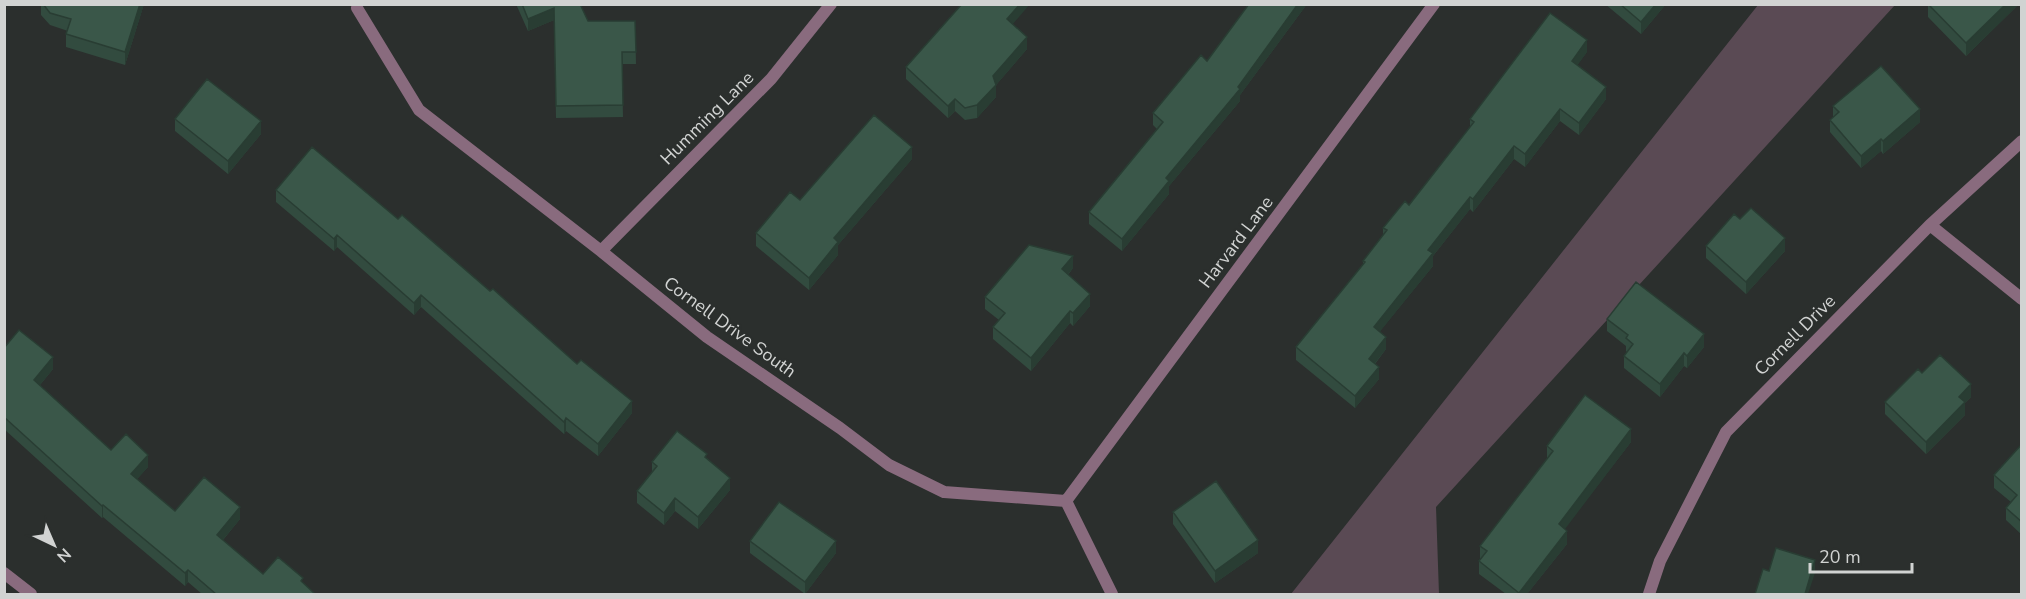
<svg xmlns="http://www.w3.org/2000/svg" width="2026" height="599" viewBox="0 0 2026 599" font-family="'Nunito Sans',sans-serif">
	<style>
		.green { fill: #5a4a54 }
		.lines { fill: none; stroke-linecap: round; stroke-linejoin: round }
		.street { stroke: #896b7e; stroke-width: 12 }
		.wall { fill: #324b3f }
		.shaded-wall { fill: #293d33 }
		.building { fill: #3a5749; stroke: #293d33; stroke-width: 1.5 }
		.labels { text-anchor: middle; stroke-width: 4.5; stroke-linejoin: round; paint-order: stroke }
		.street-label { font-size: 18px; fill: #d1d3d2; stroke: #2b2f2d }
	</style>
	<rect width="100%" height="100%" fill="#2b2f2d"/>
	<path class="green" d="M1758,5H1895L1436,507L1439,594H1291Z"/>
	<g class="lines">
		<path class="street" d="M357,8L419,110L601,251L707,337L840,428L889,465L944,492L1066,501
			M1930,225L2022,299
			M601,251L771,79L831,4
			M1066,501L1434,4
			M1066,501L1112,594
			M4,573L31,594
			M1649,594L1660,561L1726,432L1930,225L2022,141"/>
	</g>
	<path class="wall" d="M41,4H144L125,65L66,47V34L68,31L50,25L41,15Z
		M516,4H580L588,21H635L636,64H622L623,117L556,118L554,20L528,31Z
		M1247,4H1307L1240,95V101L1169,186V194L1122,251L1089,224V212L1157,129L1153,125V113L1207,61L1247,7Z
		M1605,4H1666L1641,34Z
		M2019,4L1966,56L1928,17V5Z
		M1013,24L1027,49L996,85V97L977,118L965,120L955,111L948,118L906,79V67Z
		M1587,52L1577,65L1606,99L1579,135L1560,121L1525,167L1514,159L1473,212L1470,209L1433,256V266L1380,331L1386,349L1375,364L1379,379L1355,408L1296,360V347L1363,265V261L1383,235V228L1409,205L1470,127V119Z
		M1833,106L1920,122L1883,154L1881,151L1861,168L1830,132V120L1833,117Z
		M175,119L261,134L228,174L175,131Z
		M912,159L838,245V255L809,290L756,246V233L800,200Z
		M276,190L398,219L632,413L598,456L566,431L564,434L421,307L414,315L337,247L334,251L276,202Z
		M1740,219L1785,251L1746,294L1706,258V246Z
		M1073,268L1068,275L1090,306L1073,326L1070,323L1031,371L993,339V327L999,320L985,309V297Z
		M1607,319L1704,347L1687,368L1684,366L1660,397L1624,368V356L1627,352L1626,351V346L1607,331Z
		M4,348L53,369L40,385L111,450L148,467L137,479L175,511L240,519L223,540L263,574L303,583L315,594H202L188,582L185,586L103,517L102,518L4,429Z
		M1922,373L1971,397L1965,403V415L1926,454L1885,414V402Z
		M1631,442L1564,529L1567,544L1527,594H1506L1479,574V561L1481,559L1480,558V546L1547,459V446Z
		M2022,444V535L2006,520V508L2011,502L1994,488V475Z
		M707,459L730,490L698,529L675,511L664,525L637,503V491L652,472V462Z
		M1173,512L1258,553L1215,583L1173,524Z
		M750,541L836,553L805,594L750,553Z"/>
	<path class="shaded-wall" d="M140,4H144L125,65V52Z
		M1020,4H1030L1007,31V19Z
		M1298,4H1307L1240,95V101L1169,186V194L1122,251V239L1166,178Z
		M1656,4H1666L1641,34V22Z
		M2006,4H2019L1966,56V43Z
		M554,8V20L528,31V19Z
		M1027,37V49L996,85V97L977,118V105L993,76Z
		M1587,40V52L1572,73V61Z
		M1606,87V99L1579,135V123Z
		M955,99V111L948,118V106Z
		M1560,109V121L1525,167V154Z
		M1920,109V122L1883,154V141Z
		M261,121V134L228,174V161Z
		M1881,139V151L1861,168V156Z
		M1514,146V159L1473,212V199Z
		M912,147V159L838,245V255L809,290V278L834,238Z
		M1470,197V209L1433,256V266L1374,339V327L1428,250Z
		M337,235V247L334,251V239Z
		M1785,238V251L1746,294V282Z
		M1073,256V268L1062,282V269Z
		M1090,294V306L1073,326V313Z
		M421,295V307L414,315V303Z
		M1070,311V323L1031,371V358Z
		M1704,334V347L1687,368V356Z
		M1386,337V349L1369,371V359Z
		M1684,353V366L1660,397V384Z
		M53,357V369L34,392V380Z
		M1379,367V379L1355,408V396Z
		M1971,384V397L1965,403V415L1926,454V442L1959,397Z
		M632,401V413L598,456V444Z
		M566,418V431L564,434V422Z
		M1631,429V442L1559,537V524Z
		M148,455V467L131,486V474Z
		M730,478V490L698,529V517Z
		M675,498V511L664,525V513Z
		M103,505V517L102,518V506Z
		M240,507V519L217,547V535Z
		M1567,531V544L1527,594H1519V593Z
		M1258,540V553L1215,583V571Z
		M836,541V553L805,594V582Z
		M1815,560V573L1808,594H1805Z
		M188,570V582L185,586V573Z"/>
	<path class="building" d="M43,4H140L125,52L66,34L71,19L50,13Z
		M522,4H580L588,21H635L636,52H622L623,105L556,106L554,8L528,19Z
		M962,4H1020L1007,19L1027,37L993,76L996,85L977,105L965,108L955,99L948,106L906,67Z
		M1249,4H1298L1238,87L1240,89L1166,178L1169,181L1122,239L1089,212L1163,122L1153,113L1201,55L1207,61Z
		M1620,4H1656L1641,22Z
		M1928,4H2006L1966,43Z
		M1550,13L1587,40L1572,61L1606,87L1579,123L1560,109L1525,154L1514,146L1473,199L1470,197L1428,250L1433,253L1374,327L1386,337L1369,359L1379,367L1355,396L1296,347L1365,262L1363,261L1387,230L1383,228L1405,201L1409,205L1474,122L1470,119Z
		M1881,66L1920,109L1883,141L1881,139L1861,156L1830,120L1839,112L1833,106Z
		M207,79L261,121L228,161L175,119Z
		M874,115L912,147L834,238L838,242L809,278L756,233L790,192L800,200Z
		M312,147L398,219L402,215L490,291L493,289L577,364L581,360L632,401L598,444L566,418L564,422L421,295L414,303L337,235L334,239L276,190Z
		M1751,208L1785,238L1746,282L1706,246L1734,214L1740,219Z
		M1029,245L1073,256L1062,269L1090,294L1073,313L1070,311L1031,358L993,327L1005,313L985,297Z
		M1636,282L1704,334L1687,356L1684,353L1660,384L1624,356L1633,344L1626,338L1628,335L1607,319Z
		M19,330L53,357L34,380L111,450L126,434L148,455L131,474L175,511L204,477L240,507L217,535L263,574L278,557L303,578L301,581L315,594H216L188,570L185,573L103,505L102,506L4,417V348Z
		M1940,355L1971,384L1959,397L1965,402L1926,442L1885,402L1918,369L1922,373Z
		M1585,395L1631,429L1559,524L1567,531L1519,593L1479,561L1487,551L1480,546L1553,451L1547,446Z
		M677,431L707,454L705,457L730,478L698,517L675,498L664,513L637,491L657,466L652,462Z
		M2022,444V522L2006,508L2017,495L1994,475Z
		M1216,481L1258,540L1215,571L1173,512Z
		M779,502L836,541L805,582L750,541Z
		M1776,548L1815,560L1805,594H1755L1763,569L1769,571Z"/>
	<g class="labels">
		<g class="street-label">
			<text transform="translate(707 118) rotate(-45)" y="6">Humming Lane</text>
			<text transform="translate(1236 242) rotate(-53)" y="6">Harvard Lane</text>
			<text transform="translate(730 327) rotate(36)" y="6">Cornell Drive South</text>
			<text transform="translate(1795 335) rotate(-45)" y="6">Cornell Drive</text>
		</g>
	</g>
	<rect width="2026" height="599" fill="none" stroke="#d1d3d2" stroke-width="12"/>
	<g transform="translate(54 545) rotate(136)" stroke="#2b2f2d" stroke-width="4.5" paint-order="stroke">
	<path d="M0-4.5L10 22L0 15L-10 22Z" fill="#d1d3d2"/>
	<text y="-9" font-size="16" font-weight="bold" text-anchor="middle" fill="#d1d3d2">N</text>
	</g>
	<path d="M1810 563v9h102v-9" fill="none" stroke="#d1d3d2" stroke-width="3"/>
	<text x="1819" y="563" font-size="18" fill="#d1d3d2" stroke="#2b2f2d" stroke-width="4.5" paint-order="stroke">20 m</text>
</svg>
